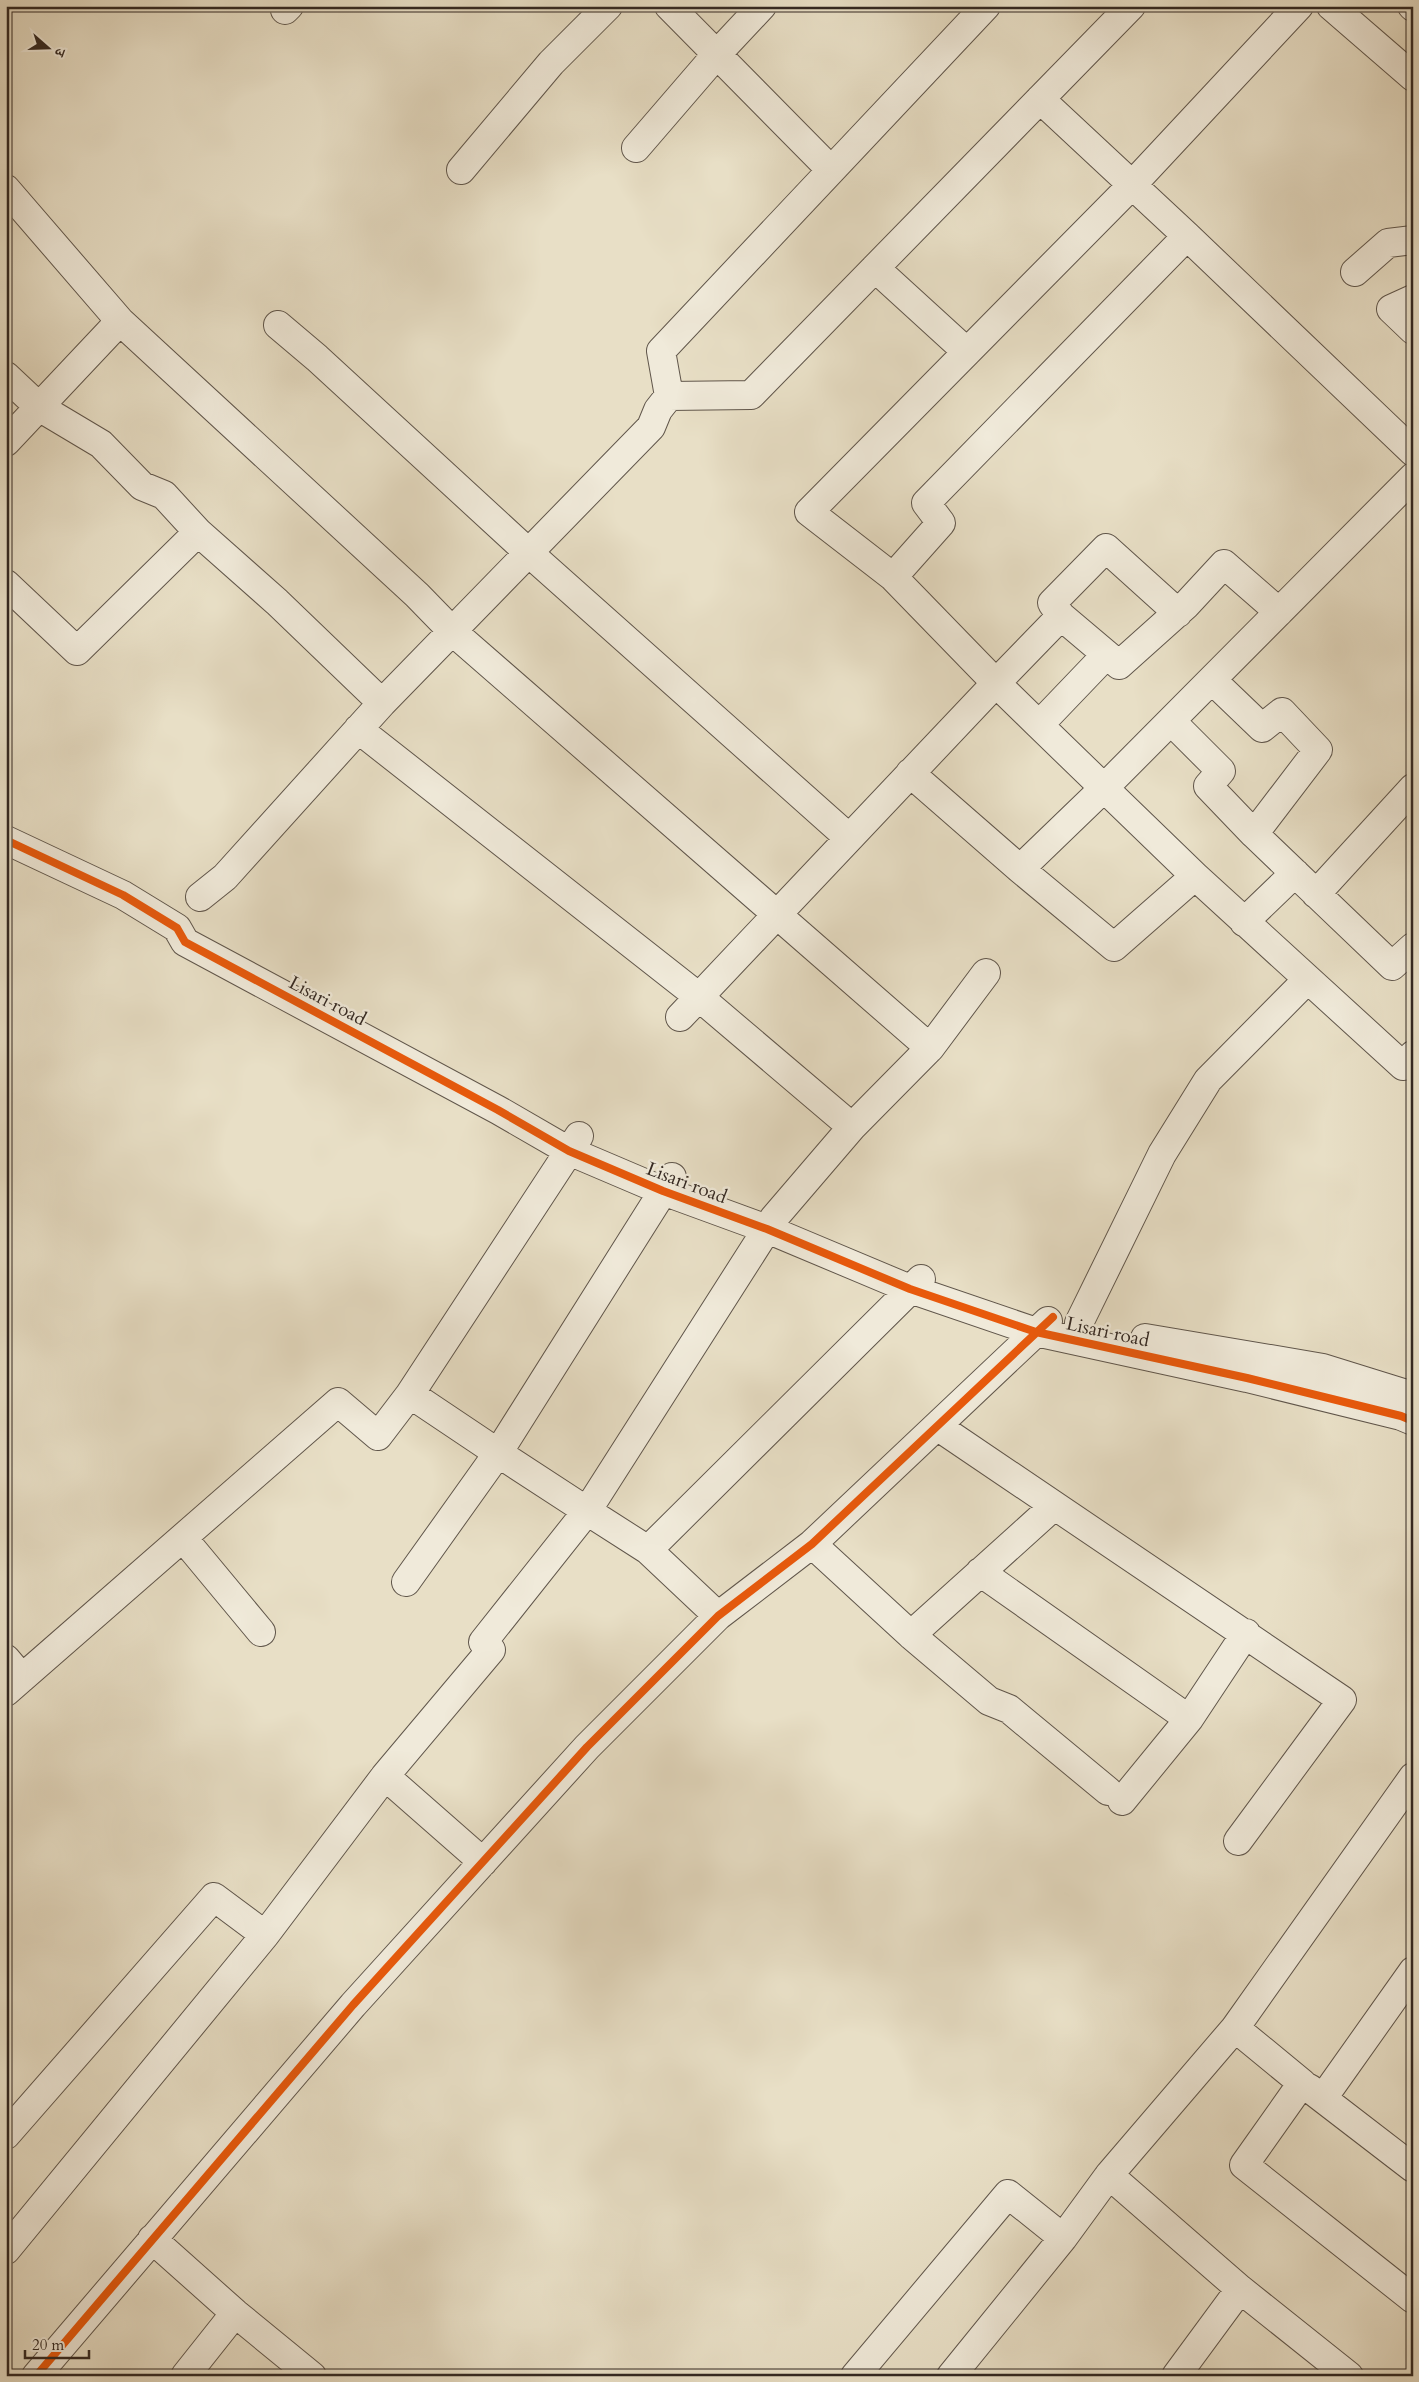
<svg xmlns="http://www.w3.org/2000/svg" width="1419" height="2382" viewBox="0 0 1419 2382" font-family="Cardo,'Noto Serif Devanagari',serif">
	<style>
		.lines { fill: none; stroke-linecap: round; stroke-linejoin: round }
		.minor-casing { stroke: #60564b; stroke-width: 30 }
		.minor { stroke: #f0eada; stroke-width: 28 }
		.cycleway-casing { stroke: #f0eada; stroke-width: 11 }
		.cycleway { stroke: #e8590c; stroke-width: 8 }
		.labels { text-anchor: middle; stroke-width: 5; stroke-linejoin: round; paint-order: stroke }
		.street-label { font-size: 19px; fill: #332822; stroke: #f0eada }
	</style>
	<rect width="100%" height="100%" fill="#e8dfc6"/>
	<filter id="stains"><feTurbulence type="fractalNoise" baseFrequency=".004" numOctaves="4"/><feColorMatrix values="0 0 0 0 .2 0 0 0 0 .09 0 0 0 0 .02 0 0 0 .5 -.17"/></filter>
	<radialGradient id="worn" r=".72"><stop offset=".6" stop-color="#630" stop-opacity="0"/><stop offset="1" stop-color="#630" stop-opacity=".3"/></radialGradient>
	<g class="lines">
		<defs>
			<path id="minor" d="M669,6L831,170
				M1331,6L1413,77
				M1412,6L1413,7
				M285,10L289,6
				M1040,99L1187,236L1413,452
				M636,148L717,54L762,6
				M461,170L551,63L608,6
				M6,189L120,321
				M875,268L967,352
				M1355,272L1388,243L1413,240
				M1413,299L1391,309L1413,330
				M278,325L317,358L529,553L849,838
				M6,376L39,407L101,444L142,486L164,495L198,532L277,602L382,703
				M669,396L751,395L1131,6
				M6,442L120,321L417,595L453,632L930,1048L852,1127
				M893,577L809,512L1132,185L1299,6
				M6,584L77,651L198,532
				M1061,616L1119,665L1186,605L1224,564L1279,612
				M1106,655L1039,725L996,683L1061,616L1052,603L1106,548L1178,613
				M1171,721L1221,771L1208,786L1254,834L1318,750L1282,712L1262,728L1212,680
				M1039,725L1104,788L1413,477
				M358,729L699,997L852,1127L774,1218L587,1511L648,1550
				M910,773L1020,869L1104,788L1195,876L1114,947L1020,869
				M1254,834L1392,966L1413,947
				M6,840L123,895L177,928L185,942L498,1110L569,1151L663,1191L767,1229L910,1289L1036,1332L1247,1378L1401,1416L1413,1421
				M1195,876L1403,1066L1413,1055
				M1316,894L1413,788
				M200,897L225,877L382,703L651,427L658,410L669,396L661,351L986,6
				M1244,922L1295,873
				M680,1017L996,683L893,577L941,523L926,503L1187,236
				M930,1048L986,973
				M1079,1323L1162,1154L1208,1080L1307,980
				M1145,1338L1323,1368L1413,1396
				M937,1426L1342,1700L1238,1841
				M183,1538L261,1632
				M812,1544L911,1635L989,1701L1009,1709L1108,1791
				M980,1572L1189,1719
				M406,1582L498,1453L410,1394L579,1136
				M718,1616L648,1550L921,1279
				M911,1635L1054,1506
				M6,1659L22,1678
				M6,1692L338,1402L378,1436L410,1394
				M1122,1801L1189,1719L1246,1633
				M483,1862L385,1776L491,1650L483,1642L587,1511L498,1453L672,1177
				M1235,2028L1302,2083L1244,2165L1413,2299
				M1309,2088L1413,2168
				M1323,2098L1413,1971
				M6,2135L214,1897L265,1935L385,1776
				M1109,2175L1240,2289L1176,2376
				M152,2239L235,2313L185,2376
				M6,2250L265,1935
				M1240,2289L1349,2376
				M235,2313L312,2376
				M36,2376L353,2005L587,1747L718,1616L812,1544L1048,1321
				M855,2376L1008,2194L1063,2238
				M951,2376L1063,2238L1109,2175L1235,2028L1413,1777"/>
		</defs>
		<use href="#minor" class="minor-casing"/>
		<use href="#minor" class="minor"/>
		<defs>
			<path id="cycleway" d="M6,840L123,895L177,928L185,942L498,1110L569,1151L663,1191L767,1229L910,1289L1036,1332L1247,1378L1401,1416L1413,1421
				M36,2376L353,2005L587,1747L718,1616L812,1544L1053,1317"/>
		</defs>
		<use href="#cycleway" class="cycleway-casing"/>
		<use href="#cycleway" class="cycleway"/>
	</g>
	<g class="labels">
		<g class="street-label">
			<text transform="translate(328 1000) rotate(28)" y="7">Lisari road</text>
			<text transform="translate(687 1182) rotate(21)" y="7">Lisari road</text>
			<text transform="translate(1108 1331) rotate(12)" y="7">Lisari road</text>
		</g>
	</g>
	<rect width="1419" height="2382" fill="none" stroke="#e8dfc6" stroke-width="25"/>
	<rect x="8" y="8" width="1404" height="2367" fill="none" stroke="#332822" stroke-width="2.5"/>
	<rect x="12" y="12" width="1394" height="2357" fill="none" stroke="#332822"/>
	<g transform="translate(48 48) rotate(110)" stroke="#f0eada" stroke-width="4" paint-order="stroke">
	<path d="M0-4L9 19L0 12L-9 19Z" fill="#332822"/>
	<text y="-8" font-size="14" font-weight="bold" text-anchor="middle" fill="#332822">उ</text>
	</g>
	<path d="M25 2350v8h64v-8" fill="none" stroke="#332822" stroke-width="2.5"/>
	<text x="32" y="2350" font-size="15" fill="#332822" stroke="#f0eada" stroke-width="4" paint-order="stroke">20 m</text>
	<rect width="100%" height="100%" filter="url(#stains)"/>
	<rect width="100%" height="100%" fill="url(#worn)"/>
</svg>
